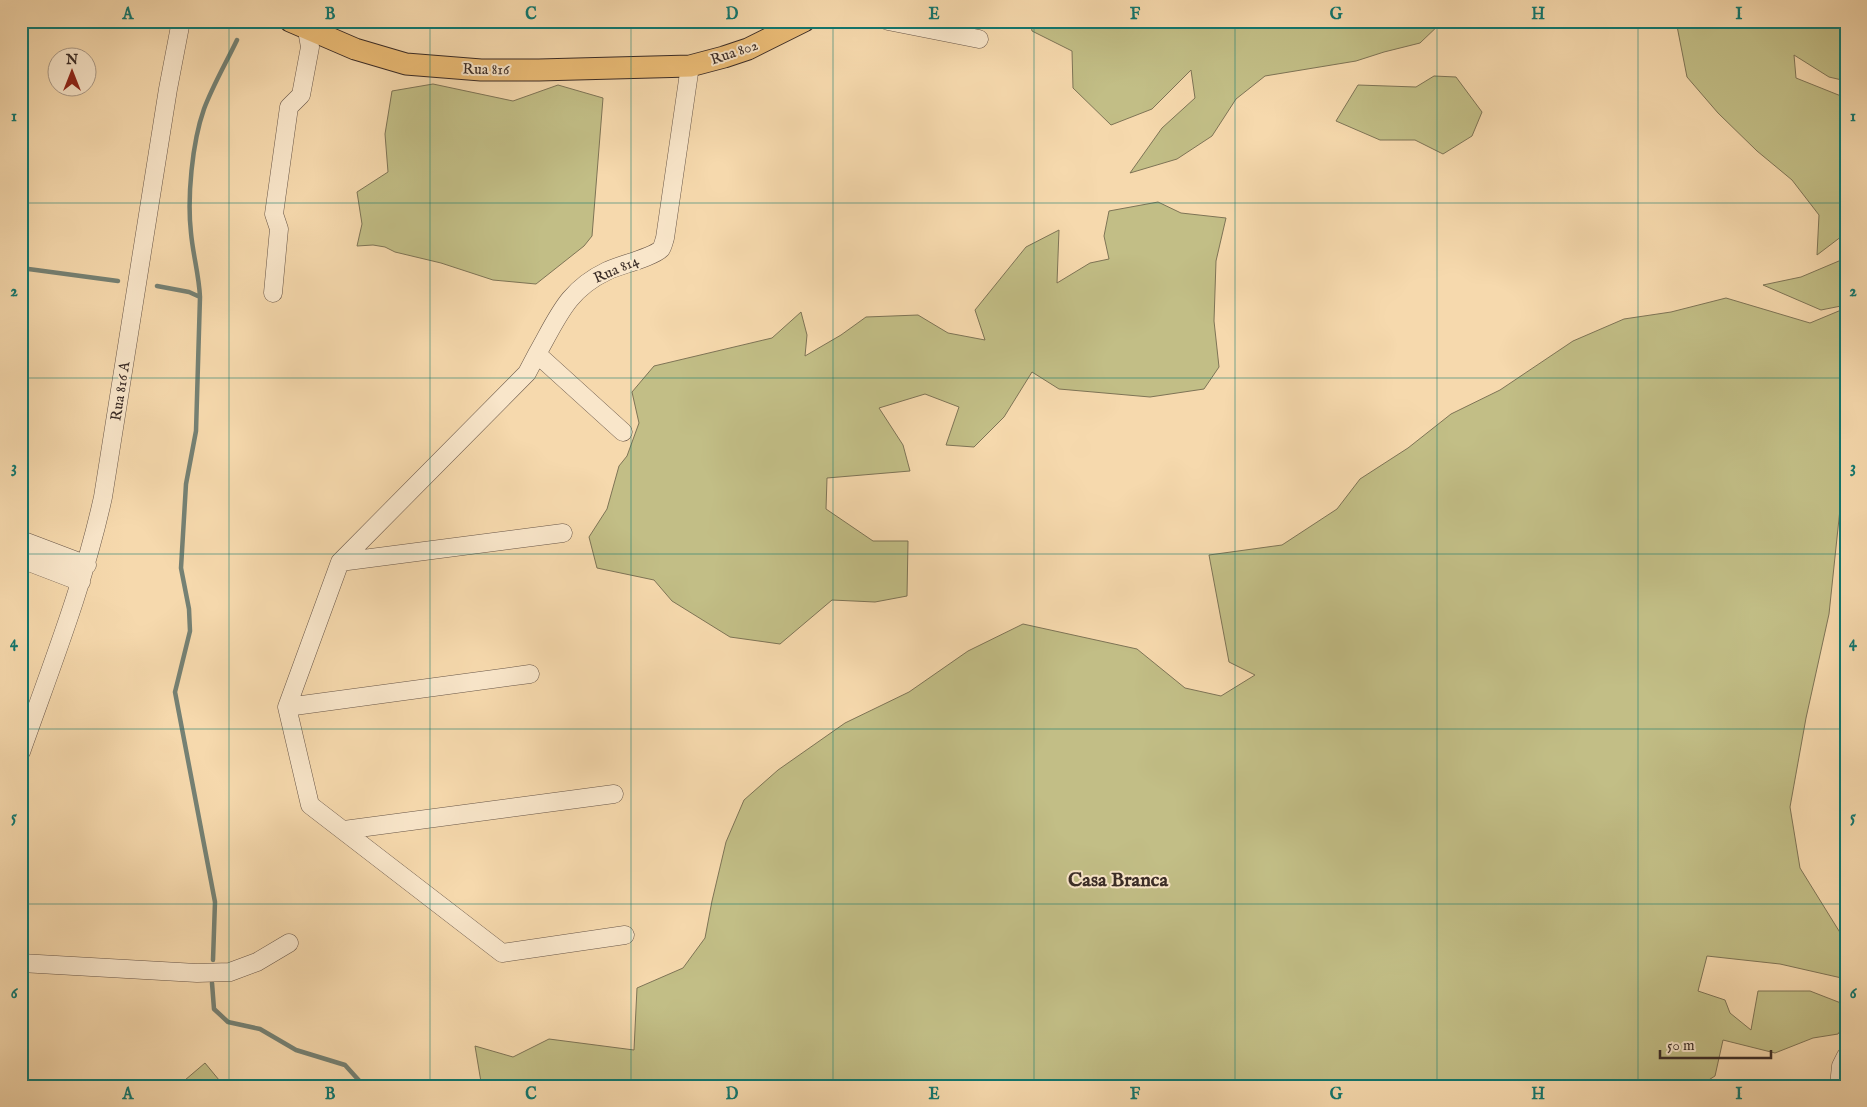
<svg xmlns="http://www.w3.org/2000/svg" width="1867" height="1107" viewBox="0 0 1867 1107" font-family="'IM FELL English',serif">
	<style>
		.green { fill: #c2be86; stroke: #7e7456 }
		.lines { fill: none; stroke-linecap: round; stroke-linejoin: round }
		.stream { stroke: #758174; stroke-width: 4.5 }
		.minor-casing { stroke: #685648; stroke-width: 19 }
		.major-casing { stroke: #392b26; stroke-width: 23 }
		.minor { stroke: #f9e6ca; stroke-width: 18 }
		.major { stroke: #ebbc76; stroke-width: 21 }
		.grid { fill: none; stroke: #0f766e; stroke-width: 1; stroke-opacity: 0.55 }
		.labels { text-anchor: middle; stroke-width: 4; stroke-linejoin: round; paint-order: stroke }
		.street-label { font-size: 15px; fill: #392b26; stroke: #f9e6ca }
		.district-label { font-size: 20px; font-weight: bold; fill: #392b26; stroke: #f9e6ca }
		.neatline { fill: none; stroke: #0f766e; stroke-width: 2 }
		.grid-label { font-size: 16px; text-anchor: middle; font-weight: bold; fill: #0f766e }
	</style>
	<rect width="100%" height="100%" fill="#f6d9ad"/>
	<filter id="stains"><feTurbulence type="fractalNoise" baseFrequency=".004" numOctaves="4"/><feColorMatrix values="0 0 0 0 .2 0 0 0 0 .09 0 0 0 0 .02 0 0 0 .5 -.17"/></filter>
	<radialGradient id="worn" r=".72"><stop offset=".6" stop-color="#630" stop-opacity="0"/><stop offset="1" stop-color="#630" stop-opacity=".3"/></radialGradient>
	<path class="green" d="M1030,21H1443L1420,43L1384,52L1356,61L1265,76L1236,99L1212,136L1177,159L1130,173L1162,128L1195,98L1191,70L1152,109L1111,125L1073,88L1072,51L1032,31Z
		M1676,21H1843L1846,23V81L1829,77L1794,55L1796,78L1846,98V233L1817,255L1819,215L1792,180L1757,151L1718,113L1687,77Z
		M1434,76L1456,77L1482,112L1472,136L1443,154L1415,140H1380L1336,121L1358,85L1416,87Z
		M433,84L513,101L558,85L603,98L592,236L584,246L536,284L493,280L441,263L395,252L385,247L373,245L357,246L362,224L357,192L388,172L385,134L392,91Z
		M1158,202L1181,213L1226,218L1216,261L1214,321L1219,367L1204,389L1150,397L1059,389L1032,372L1004,417L974,447L946,445L959,407L925,394L879,408L903,445L910,471L827,478L826,509L873,541H908L907,596L875,602L832,600L780,644L730,637L672,601L654,580L597,568L589,537L607,509L619,466L627,456L639,423L632,392L654,366L772,338L801,312L807,335L805,356L841,335L866,317L918,315L948,333L985,340L975,310L1026,247L1059,230L1057,283L1090,263L1109,259L1104,236L1109,211Z
		M1846,258V305L1821,310L1763,285L1801,277Z
		M1726,298L1810,323L1846,308V452L1829,614L1806,718L1790,807L1800,868L1844,939L1846,979L1780,964L1707,956L1698,991L1725,1000L1730,1013L1751,1030L1758,991H1810L1846,1005V1022L1838,1034L1813,1038L1775,1053L1723,1040L1715,1076L1699,1086H487L481,1082L475,1046L513,1057L549,1039L634,1050L637,988L683,968L705,938L712,901L726,842L744,800L778,770L845,723L909,692L968,651L1023,624L1137,649L1185,688L1221,696L1255,675L1229,662L1209,555L1282,545L1337,509L1360,479L1408,448L1451,414L1500,390L1573,341L1624,319L1671,312Z
		M205,1063L224,1086H178Z"/>
	<g class="lines">
		<path class="stream" d="M21,268L118,281
			M157,286L189,292L200,297L196,431L186,484L181,568L189,609L190,631L175,692L215,902L213,960
			M200,297C199,275 193,255 191,233C187,198 192,143 204,109C213,85 226,63 237,40
			M212,983L214,1009L228,1022L260,1029L296,1050L345,1065L364,1086"/>
		<defs>
			<path id="minor" d="M888,21L979,39
				M273,293L279,229L274,214L289,107L301,95L310,47L307,30L308,21
				M537,354L527,373L340,562L287,707L310,805L502,953L625,935
				M623,432L537,354C558,317 567,290 607,271C620,265 653,257 661,249C663,246 664,241 665,238L690,66
				M21,540L87,565
				M21,559L81,582
				M340,562L563,533
				M287,707L530,674
				M21,752C51,667 84,584 103,497L168,89L181,21
				M344,830L614,794
				M21,963L197,973L230,972L257,962L289,943
				M1839,1086L1841,1066L1846,1056"/>
			<path id="major" d="M290,21L355,49L406,64L481,70H539L690,66L724,57L748,49L804,21"/>
		</defs>
		<use href="#minor" class="minor-casing"/>
		<use href="#major" class="major-casing"/>
		<use href="#minor" class="minor"/>
		<use href="#major" class="major"/>
	</g>
	<path class="grid" d="M229,21V1086M430,21V1086M631,21V1086M833,21V1086M1034,21V1086M1235,21V1086M1437,21V1086M1638,21V1086M21,203H1846M21,378H1846M21,554H1846M21,729H1846M21,904H1846"/>
	<g class="labels">
		<g class="street-label">
			<text transform="translate(734 52) rotate(-19)" y="5">Rua 802</text>
			<text transform="translate(486 69) rotate(1)" y="5">Rua 816</text>
			<text transform="translate(616 269) rotate(-24)" y="5">Rua 814</text>
			<text transform="translate(120 391) rotate(-81)" y="5">Rua 816 A</text>
		</g>
		<g class="district-label">
			<text x="1118" y="886">Casa Branca</text>
		</g>
	</g>
	<rect width="1867" height="1107" fill="none" stroke="#f6d9ad" stroke-width="55"/>
	<g transform="translate(72 72)"><circle r="24" fill="#f9e6ca" stroke="#ac9b88"/>
	<path d="M0-4L9 19L0 12L-9 19Z" fill="#8f2418"/>
	<text y="-8" font-size="14" font-weight="bold" text-anchor="middle" fill="#392b26">N</text>
	</g>
	<path d="M1660 1050v8h111v-8" fill="none" stroke="#392b26" stroke-width="2.5"/>
	<text x="1667" y="1050" font-size="15" fill="#392b26" stroke="#f9e6ca" stroke-width="4" paint-order="stroke">50 m</text>
	<rect x="28" y="28" width="1812" height="1052" class="neatline"/>
	<g class="grid-label">
		<text x="128" y="19">A</text>
		<text x="330" y="19">B</text>
		<text x="531" y="19">C</text>
		<text x="732" y="19">D</text>
		<text x="934" y="19">E</text>
		<text x="1135" y="19">F</text>
		<text x="1336" y="19">G</text>
		<text x="1538" y="19">H</text>
		<text x="1739" y="19">I</text>
		<text x="14" y="121">1</text>
		<text x="1853" y="121">1</text>
		<text x="14" y="296">2</text>
		<text x="1853" y="296">2</text>
		<text x="14" y="472">3</text>
		<text x="1853" y="472">3</text>
		<text x="14" y="647">4</text>
		<text x="1853" y="647">4</text>
		<text x="14" y="822">5</text>
		<text x="1853" y="822">5</text>
		<text x="14" y="998">6</text>
		<text x="1853" y="998">6</text>
		<text x="128" y="1099">A</text>
		<text x="330" y="1099">B</text>
		<text x="531" y="1099">C</text>
		<text x="732" y="1099">D</text>
		<text x="934" y="1099">E</text>
		<text x="1135" y="1099">F</text>
		<text x="1336" y="1099">G</text>
		<text x="1538" y="1099">H</text>
		<text x="1739" y="1099">I</text>
	</g>
	<rect width="100%" height="100%" filter="url(#stains)"/>
	<rect width="100%" height="100%" fill="url(#worn)"/>
</svg>
